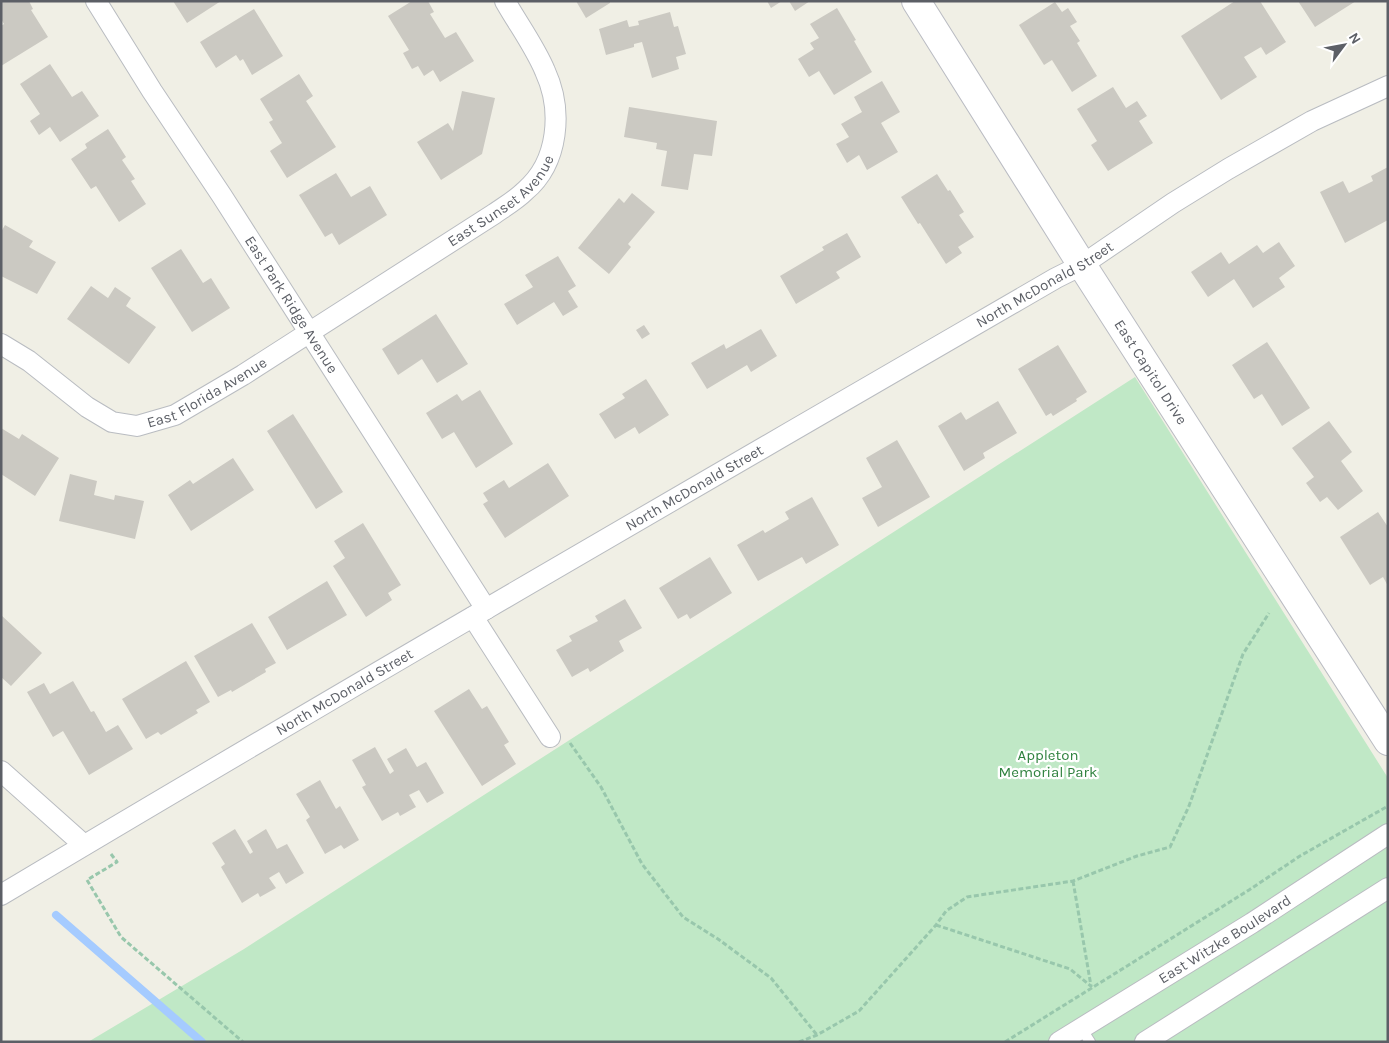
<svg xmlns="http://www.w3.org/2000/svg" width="1389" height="1043" viewBox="0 0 1389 1043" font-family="Karla,sans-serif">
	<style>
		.green { fill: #c0e8c6 }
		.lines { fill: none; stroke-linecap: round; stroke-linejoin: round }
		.stream { stroke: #a5cbff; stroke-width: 8 }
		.building { fill: #cbc9c2 }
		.lane-casing { stroke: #b9bcc1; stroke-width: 12 }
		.street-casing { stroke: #b9bcc1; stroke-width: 22 }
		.secondary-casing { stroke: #babcc3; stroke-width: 30 }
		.path { stroke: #98c7ac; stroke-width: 3; stroke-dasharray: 5 2.5; stroke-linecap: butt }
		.lane { stroke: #fff; stroke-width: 10 }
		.street { stroke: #fff; stroke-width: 20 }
		.secondary { stroke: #fff; stroke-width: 28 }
		.labels { text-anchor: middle; stroke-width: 4.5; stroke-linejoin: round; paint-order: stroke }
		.street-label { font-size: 15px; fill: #5c5f66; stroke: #fff }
		.park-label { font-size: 15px; fill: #30823f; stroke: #fff }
	</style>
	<rect width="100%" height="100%" fill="#f0efe5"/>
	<path class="green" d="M1135,377L1388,778V1042H88L244,949Z"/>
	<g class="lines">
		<path class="stream" d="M56,915L202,1042"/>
	</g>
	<path class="building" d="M1,1H29L33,9L31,10L48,37L1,66V26L4,24L1,19Z
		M173,1H221L187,23Z
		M412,1H428L434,12L430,14L445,38L456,32L474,61L440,82L433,70L424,76L418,66L412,69L403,53L409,50L388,16Z
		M576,1H610V3L586,18Z
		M767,1H782L771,8Z
		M789,1H810L795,11Z
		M1235,1H1260L1286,42L1266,55L1261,47L1244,57L1257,77L1221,100L1181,36Z
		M1298,1H1356L1315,27Z
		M1055,2L1062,12L1068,8L1077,22L1070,26L1080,41L1077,43L1097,76L1072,92L1052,60L1044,65L1019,25Z
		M837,8L856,40L854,41L872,72L834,95L819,71L809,77L798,59L814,49L810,43L819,38L810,24Z
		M254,9L283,56L252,75L243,59L240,61L236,55L216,68L200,42Z
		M670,12L674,27L678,26L686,54L676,57L679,69L652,78L642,42L634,44V47L606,55L599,29L627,20L629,27L639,25L638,21Z
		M50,64L72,97L82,91L99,116L60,142L50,127L39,135L30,121L40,114L20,84Z
		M299,74L313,96L306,101L336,147L287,178L270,151L282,143L269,122L273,120L260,99Z
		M882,81L900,112L881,123L898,152L867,170L859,155L847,163L836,144L849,137L841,124L862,112L854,97Z
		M1113,87L1126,108L1137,101L1147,116L1139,121L1153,143L1108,171L1091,145L1097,141L1077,109Z
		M462,91L495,98L482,154L441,180L417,142L448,123L453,131Z
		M629,107L717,121L712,156L694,154L688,190L661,186L667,151L656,149L657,143L624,137Z
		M108,129L126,157L122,160L135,179L131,181L146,204L119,222L96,186L91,189L71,159L87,148L85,144Z
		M1388,167V220L1345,243L1320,192L1343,181L1349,193L1373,181L1371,176Z
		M336,173L351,197L370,186L387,215L339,245L332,233L325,237L299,195Z
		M937,174L948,191L950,190L964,212L959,215L974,237L958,247L962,253L946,264L920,223L918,224L901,197Z
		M632,193L655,212L628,244L631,247L609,274L578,248L619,198L624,203Z
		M5,225L33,241L29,247L56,262L37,294L1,276V232Z
		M847,233L861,257L836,272L840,278L796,304L780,276L824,250L822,247Z
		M1279,242L1295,266L1279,278L1285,287L1253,308L1234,279L1208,297L1191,272L1221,252L1229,264L1257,245L1263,253Z
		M181,249L203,283L211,278L230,308L192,332L151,268Z
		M558,256L576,286L568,291L578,307L563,316L554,302L517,325L504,304L533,287L525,275Z
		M91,286L108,298L115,287L131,298L126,306L156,327L129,364L67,319Z
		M436,314L468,364L437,383L422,359L398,375L382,349Z
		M644,325L650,334L642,339L636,330Z
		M761,329L777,356L751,372L747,365L707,389L691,363L724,344L726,349Z
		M1267,342L1310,408L1282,426L1262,394L1254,399L1232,365Z
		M1058,345L1087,392L1076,399L1077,401L1053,416L1051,413L1046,416L1018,369Z
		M646,379L669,415L639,434L635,427L615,439L599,414L625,398L622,394Z
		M480,390L513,444L476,468L454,432L442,439L426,413L457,394L462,401Z
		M998,401L1017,433L983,453L985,458L964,471L938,426L961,412L966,420Z
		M293,414L343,492L316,509L267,431Z
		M1329,421L1352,452L1341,461L1363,491L1338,510L1327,497L1320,502L1306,483L1314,477L1292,448Z
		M1,428L19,439L22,434L59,458L35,496L1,474Z
		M897,440L930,497L878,527L862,498L882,487L866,458Z
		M233,458L254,490L191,531L168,495L190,480L193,484Z
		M548,463L569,496L505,538L483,504L488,501L483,493L504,480L509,488Z
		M70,474L97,481L94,495L114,500L115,495L144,501L135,539L59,521Z
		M812,497L839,545L806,564L802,557L758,581L737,545L763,530L765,533L789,519L785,512Z
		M1378,512L1388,527V586L1383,577L1370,585L1340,537Z
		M363,523L401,585L388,593L392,600L366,617L333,566L345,558L334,541Z
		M710,557L732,593L690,619L687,614L678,619L659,588Z
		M327,581L347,615L287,650L268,617Z
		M625,599L642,628L619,641L624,651L590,672L588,668L572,677L556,650L572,641L569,636L598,621L595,616Z
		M1,615L42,653L11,686L1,677Z
		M252,623L276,663L265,669L266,672L232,692L231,690L218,697L194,656Z
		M186,661L210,702L196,710L198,713L161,735L158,732L146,739L122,699Z
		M73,681L91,712L94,711L106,732L118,725L133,749L89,775L63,731L53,737L27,692L44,683L50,694Z
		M469,689L482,709L487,706L509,742L504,745L516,764L482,786L434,711Z
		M375,747L390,774L394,771L387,759L406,748L417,767L426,762L444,793L427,803L419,790L409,795L416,807L400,816L398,812L382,821L362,787L366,785L352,760Z
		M320,780L336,809L340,806L359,840L344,849L341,845L325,854L306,820L310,817L296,794Z
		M235,829L250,854L253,852L247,841L266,829L277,849L287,844L304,873L286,884L279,872L269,878L276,888L260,897L258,893L242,903L221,867L225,864L212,843Z"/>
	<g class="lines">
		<defs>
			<path id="lane" d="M1081,1028L1090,1042"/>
			<g id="street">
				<path id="s1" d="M96,1L152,91L222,196L486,609"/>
				<path id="s2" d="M1,344L29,361L87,407L112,422L137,426L175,415L243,375L494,214C504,207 516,200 525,191C559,162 563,110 545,71C535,47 518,24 505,1"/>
				<path d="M473,617L550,737"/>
				<path d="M1,771L84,845"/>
				<path id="s3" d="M1,895C351,686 704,482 1056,278L1082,265L1173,203L1228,169L1312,121L1388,86"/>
				<path id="s4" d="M1059,1042L1252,923L1388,834"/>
				<path d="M1145,1042L1388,888"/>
			</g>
			<g id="secondary">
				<path id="s5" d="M916,1L1082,265L1388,741"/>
			</g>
		</defs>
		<use href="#lane" class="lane-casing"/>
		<use href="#street" class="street-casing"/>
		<use href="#secondary" class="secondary-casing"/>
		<path class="path" d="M570,743L601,787L642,864L683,917L718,939L771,978L817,1035
			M111,854L117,862L87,880L121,937L243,1042
			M1073,881L1091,986
			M936,925L1070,969L1092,987
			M799,1042L817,1035L859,1011L936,925L946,911L967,897L1073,881L1137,856L1170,847L1189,806L1243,654L1269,613
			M1005,1042L1249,890L1300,856L1388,806"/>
		<use href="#lane" class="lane"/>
		<use href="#street" class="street"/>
		<use href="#secondary" class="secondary"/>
	</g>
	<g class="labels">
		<g class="street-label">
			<text dy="5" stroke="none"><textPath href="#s2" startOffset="592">East Sunset Avenue</textPath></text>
			<text dy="5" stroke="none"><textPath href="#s3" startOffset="1209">North McDonald Street</textPath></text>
			<text dy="5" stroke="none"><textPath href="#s1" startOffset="361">East Park Ridge Avenue</textPath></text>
			<text dy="5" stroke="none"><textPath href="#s5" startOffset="439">East Capitol Drive</textPath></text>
			<text dy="5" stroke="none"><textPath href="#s2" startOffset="239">East Florida Avenue</textPath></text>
			<text dy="5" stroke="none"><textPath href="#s3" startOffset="804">North McDonald Street</textPath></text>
			<text dy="5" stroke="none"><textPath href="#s3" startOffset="399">North McDonald Street</textPath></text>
			<text dy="5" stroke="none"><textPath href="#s4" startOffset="195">East Witzke Boulevard</textPath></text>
		</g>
		<g class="park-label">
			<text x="1048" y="760">Appleton<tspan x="1048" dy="17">Memorial Park</tspan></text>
		</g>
	</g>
	<rect width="1389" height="1043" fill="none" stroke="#5c5f66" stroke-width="5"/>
	<g transform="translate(1344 45) rotate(58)" stroke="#ffffff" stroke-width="4" paint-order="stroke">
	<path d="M0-4L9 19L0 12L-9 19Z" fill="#5c5f66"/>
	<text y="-8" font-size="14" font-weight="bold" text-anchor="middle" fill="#5c5f66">N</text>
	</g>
</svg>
